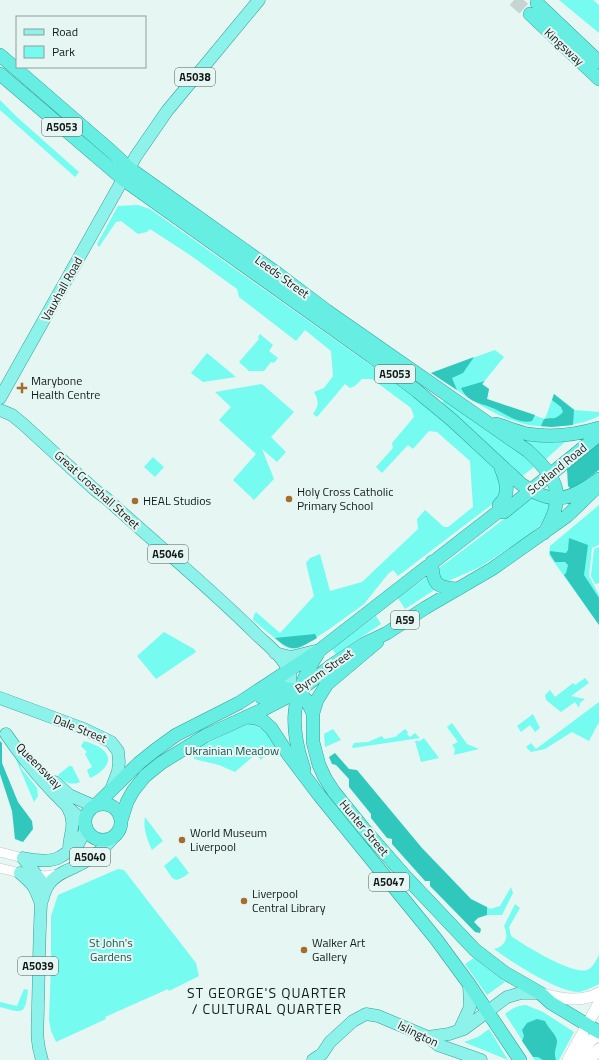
<svg xmlns="http://www.w3.org/2000/svg" width="599" height="1060" viewBox="0 0 599 1060" font-family="'Titillium Web',sans-serif">
	<style>
		.green { fill: #75fbef }
		.forest { fill: #30c8bd }
		.lines { fill: none; stroke-linecap: round; stroke-linejoin: round }
		.trunk-tunnel { stroke: #c6d5d2; stroke-width: 13; stroke-dasharray: 13 6; stroke-linecap: butt }
		.tertiary-casing { stroke: #bbcbc9; stroke-width: 10 }
		.secondary-casing { stroke: #bbcbc9; stroke-width: 12 }
		.primary-casing { stroke: #32a198; stroke-width: 13 }
		.trunk-casing { stroke: #32a198; stroke-width: 14 }
		.tertiary { stroke: #fff; stroke-width: 9 }
		.secondary { stroke: #fff; stroke-width: 11 }
		.primary { stroke: #8df2ea; stroke-width: 12 }
		.trunk { stroke: #67eee3; stroke-width: 13 }
		.poi-dot { fill: #a56c2b; stroke: #e5f6f3; stroke-width: 1.5 }
		.labels { text-anchor: middle; stroke-width: 4; stroke-linejoin: round; paint-order: stroke }
		.shield { fill: #e5f6f3; stroke: #535d5b; stroke-width: 1 }
		.shield-label { font-size: 11px; font-weight: bold; fill: #151b1a }
		.street-label { font-size: 12px; fill: #151b1a; stroke: #e5f6f3 }
		.poi-label { font-size: 12px; fill: #151b1a; stroke: #e5f6f3; text-anchor: start }
		.park-label { font-size: 12px; fill: #1b5651; stroke: #e5f6f3 }
		.quarter-label { font-size: 14px; letter-spacing: 1px; fill: #151b1a; stroke: #e5f6f3 }
	</style>
	<rect width="100%" height="100%" fill="#e5f6f3"/>
	<path class="green" d="M559,0H593L599,5V33Z
		M0,100L18,118L79,172L75,177L0,110Z
		M138,205L150,209L382,373L450,424L496,468L502,483L499,499L398,576L393,570L388,574L364,604L328,630L301,647L292,649L284,646L253,620L254,615L256,612L280,633L314,596L306,563L310,558L320,554L330,591L362,582L418,529L417,519L425,510L444,527H448L473,507L470,461L437,432L429,431L413,449L408,445L382,473L376,467L393,448L392,443L414,417L411,408L372,379H362L355,386L350,388L345,384L317,417L313,414C319,406 319,401 314,392L324,388L333,376L331,351L305,330L296,341L239,297L237,289L190,255L150,229L147,232L138,234L121,221L116,222L99,247L97,244L118,206Z
		M260,334L273,345L269,351L278,358L274,363L271,362L264,371H249L239,362L259,339L258,337Z
		M495,350L504,357L482,384L489,389L487,399L545,419L554,394L575,410L599,412V416C588,422 576,424 564,426C551,427 537,427 524,424C491,416 459,391 431,373Z
		M207,353L236,377L203,382L191,373Z
		M262,384L294,412L271,437L286,452L277,462L262,449L274,479L254,500L233,480L256,454L219,420L231,407L215,392Z
		M446,398L523,455L534,467L521,477L441,404Z
		M527,440L552,443L565,442L545,460L526,442Z
		M153,457L164,467L155,477L144,467Z
		M533,497L550,502L548,511L544,520L539,526L529,535L480,567L446,582L441,581L438,569Z
		M599,505V545L592,548L589,576L599,595V625L549,555L550,546Z
		M599,547V583L595,584L591,576L594,549Z
		M428,576L436,589L405,609L398,598Z
		M376,616L381,624L336,654L332,649Z
		M164,632L194,649L196,652L156,679L137,656Z
		M585,678L589,683L571,696L585,699L580,703L579,708L575,702L561,712L546,700L545,695L550,690L555,697L573,683L575,685Z
		M599,702V722L589,741L572,732L545,749L531,752L526,747L531,743L536,749Z
		M533,714L540,728L535,732L530,725L521,732L517,726Z
		M251,723L267,732L280,752L276,756L270,750L261,760L256,754L235,772L219,765L194,759V750L232,731Z
		M452,723L467,744L479,749L454,755L455,749L452,745L458,742L447,727Z
		M333,729L341,740L325,747L324,734Z
		M405,729L408,732L407,734L410,737L415,733L420,738L353,748L352,747L354,743L368,742L382,736L384,739L395,737Z
		M424,738L439,758L421,762L415,741H420Z
		M84,741C90,743 97,745 102,749C117,761 101,773 90,778L87,770L92,767L85,754L87,752L81,746Z
		M15,757L21,764V768L37,788L38,796L34,802Z
		M69,766H72L80,782C71,786 64,782 58,775Z
		M145,817L163,841L152,850C147,839 143,828 145,817Z
		M176,856L189,873C173,885 174,880 164,866Z
		M118,869L124,870L196,963L199,976L169,991L168,989L105,1017L106,1019L56,1042L51,1031L49,1020L51,963V916L58,895Z
		M511,887L513,893L502,915H487V907L490,909L500,906Z
		M515,904L520,908L509,927L511,936C524,945 572,975 587,970C593,968 596,960 599,955V984C593,987 585,991 579,992C559,993 510,961 494,949C506,946 509,937 504,926Z
		M474,958L505,982L487,995L465,964Z
		M24,989L28,990C25,1016 23,1013 0,1007V1002L17,1006Z
		M526,1005L543,1012L574,1032L559,1060H535L505,1014C512,1008 517,1006 526,1005Z
		M489,1029L508,1060L464,1042L478,1037Z"/>
	<path class="forest" d="M474,357L463,373L452,378L457,390L431,373Z
		M485,381L482,384L489,389L487,399L535,415L532,421C520,424 508,416 497,410C484,403 468,404 461,388Z
		M554,394L574,410L573,425L551,427L541,426L544,419C552,417 555,421 563,412L561,407L552,400Z
		M599,443V470L572,490L568,486L567,469Z
		M569,538L588,545L584,575L599,598V625L564,575L566,573L568,565L565,562H555L550,554V551L566,553L568,550Z
		M315,634L317,638C298,649 293,654 275,638Z
		M0,741L2,743V763L18,802L32,821L33,829L23,842L15,839L12,811L0,774Z
		M335,753L349,769L357,770L422,848L471,899L487,907V915L478,918L474,922L481,929L480,933L475,932L436,892L430,886V881H425L392,844V839L387,838L371,818V814L349,787V779L336,765L332,764L329,757Z
		M537,1019L545,1021C547,1027 557,1035 557,1041C557,1049 553,1050 556,1060H543L538,1057H533L522,1041L524,1036L522,1030L527,1023Z"/>
	<g class="lines">
		<path class="trunk-tunnel" d="M514,0L530,14"/>
		<defs>
			<path id="tertiary" d="M0,852L23,858
				M0,868L20,873L45,876L59,874"/>
			<path id="secondary" d="M540,993C560,999 580,1003 599,993
				M568,1060L599,1003
				M579,1060L591,1040L599,1035
				M590,1060L599,1049"/>
			<path id="primary" d="M0,398L136,156L167,111L259,0
				M0,410L12,415L23,424L95,490L107,499C156,544 208,586 255,633C266,644 283,656 289,672C293,681 288,689 283,697
				M275,653L291,657L315,651
				M0,698L84,729L111,742L118,751L119,762L118,771L111,790
				M6,734C27,765 57,798 85,823
				M55,782L69,795L94,806
				M68,808C77,824 69,834 69,850
				M23,858C34,860 50,863 60,857C66,854 69,850 76,848L84,833L86,826
				M23,858L41,881L44,888
				M20,873C34,885 35,887 41,904C39,938 39,972 38,1005C38,1028 35,1038 42,1060
				M41,904C43,898 45,889 49,884C55,875 66,871 75,867C89,860 105,849 114,836
				M459,1031L470,1007L469,984
				M428,1037L449,1034L464,1029L507,997L521,993H540
				M313,1060L322,1054L330,1042L353,1021L366,1014L378,1016L428,1037L438,1045L481,1060"/>
			<path id="trunk" d="M537,3L599,62
				M530,14L599,79
				M0,55L112,152L129,168L278,274L327,311L528,451C558,479 567,496 544,533
				M0,74L124,180L371,356L417,391L452,420L521,484C553,506 569,501 599,479
				M496,424C506,427 518,432 528,434C553,438 576,435 599,428
				M499,511V505C511,494 506,481 501,468
				M432,562C432,584 437,588 458,589
				M377,642L327,684L317,700L313,713V742L319,765L325,778L334,792L364,829L404,875L475,950L505,973L540,993L551,1003L599,1032
				M261,697L282,688L299,691L307,701L313,713
				M247,717L256,718L263,721L271,728L288,754L319,795L436,939L469,984L520,1060
				M304,769C288,723 292,695 318,653
				M85 822a18 18 0 1 1 36 0a18 18 0 1 1-36 0Z
				M96,805L139,763L154,751L176,735L239,703L320,650L499,511L504,512L599,435
				M121,821L127,802L133,791L145,776L161,763L205,736L264,709L299,691L332,665L364,644L387,633L425,608L492,569L567,516L596,488"/>
		</defs>
		<use href="#tertiary" class="tertiary-casing"/>
		<use href="#secondary" class="secondary-casing"/>
		<use href="#primary" class="primary-casing"/>
		<use href="#trunk" class="trunk-casing"/>
		<use href="#tertiary" class="tertiary"/>
		<use href="#secondary" class="secondary"/>
		<use href="#primary" class="primary"/>
		<use href="#trunk" class="trunk"/>
	</g>
	<g class="poi-dot">
		<path d="M20 382h4v4h4v4h-4v4h-4v-4h-4v-4h4z"/>
		<circle cx="289" cy="499" r="4"/>
		<circle cx="135" cy="501" r="4"/>
		<circle cx="182" cy="840" r="4"/>
		<circle cx="244" cy="901" r="4"/>
		<circle cx="304" cy="950" r="4"/>
	</g>
	<g class="labels">
		<g class="shield">
			<rect x="175" y="68" width="40" height="18" rx="3"/>
			<rect x="42" y="118" width="40" height="18" rx="3"/>
			<rect x="375" y="365" width="40" height="18" rx="3"/>
			<rect x="148" y="545" width="40" height="18" rx="3"/>
			<rect x="391" y="611" width="28" height="18" rx="3"/>
			<rect x="70" y="848" width="40" height="18" rx="3"/>
			<rect x="369" y="873" width="40" height="18" rx="3"/>
			<rect x="18" y="957" width="40" height="18" rx="3"/>
		</g>
		<g class="shield-label">
			<text x="195" y="81">A5038</text>
			<text x="62" y="131">A5053</text>
			<text x="395" y="378">A5053</text>
			<text x="168" y="558">A5046</text>
			<text x="405" y="624">A59</text>
			<text x="90" y="861">A5040</text>
			<text x="389" y="886">A5047</text>
			<text x="38" y="970">A5039</text>
		</g>
		<g class="street-label">
			<text transform="translate(564 47) rotate(43)" y="4">Kingsway</text>
			<text transform="translate(282 277) rotate(36)" y="4">Leeds Street</text>
			<text transform="translate(62 289) rotate(-61)" y="4">Vauxhall Road</text>
			<text transform="translate(557 469) rotate(-39)" y="4">Scotland Road</text>
			<text transform="translate(97 490) rotate(42)" y="4">Great Crosshall Street</text>
			<text transform="translate(324 671) rotate(-35)" y="4">Byrom Street</text>
			<text transform="translate(80 729) rotate(22)" y="4">Dale Street</text>
			<text transform="translate(39 766) rotate(45)" y="4">Queensway</text>
			<text transform="translate(364 828) rotate(50)" y="4">Hunter Street</text>
			<text transform="translate(418 1034) rotate(26)" y="4">Islington</text>
		</g>
		<g class="poi-label">
			<text x="31" y="385">Marybone<tspan x="31" dy="14">Health Centre</tspan></text>
			<text x="297" y="496">Holy Cross Catholic<tspan x="297" dy="14">Primary School</tspan></text>
			<text x="143" y="505">HEAL Studios</text>
			<text x="190" y="837">World Museum<tspan x="190" dy="14">Liverpool</tspan></text>
			<text x="252" y="898">Liverpool<tspan x="252" dy="14">Central Library</tspan></text>
			<text x="312" y="947">Walker Art<tspan x="312" dy="14">Gallery</tspan></text>
		</g>
		<g class="park-label">
			<text x="232" y="755">Ukrainian Meadow</text>
			<text x="111" y="947">St John's<tspan x="111" dy="14">Gardens</tspan></text>
		</g>
		<g class="quarter-label">
			<text x="267" y="998">ST GEORGE'S QUARTER<tspan x="267" dy="16">/ CULTURAL QUARTER</tspan></text>
		</g>
	</g>
	<rect x="16" y="16" width="130" height="52" fill="#e5f6f3" stroke="#929e9c"/>
	<rect x="24" y="29" width="20" height="6" fill="#8df2ea" stroke="#929e9c"/>
	<text x="52" y="36" font-size="12" fill="#151b1a">Road</text>
	<rect x="24" y="46" width="20" height="12" fill="#75fbef" stroke="#929e9c"/>
	<text x="52" y="56" font-size="12" fill="#151b1a">Park</text>
</svg>
